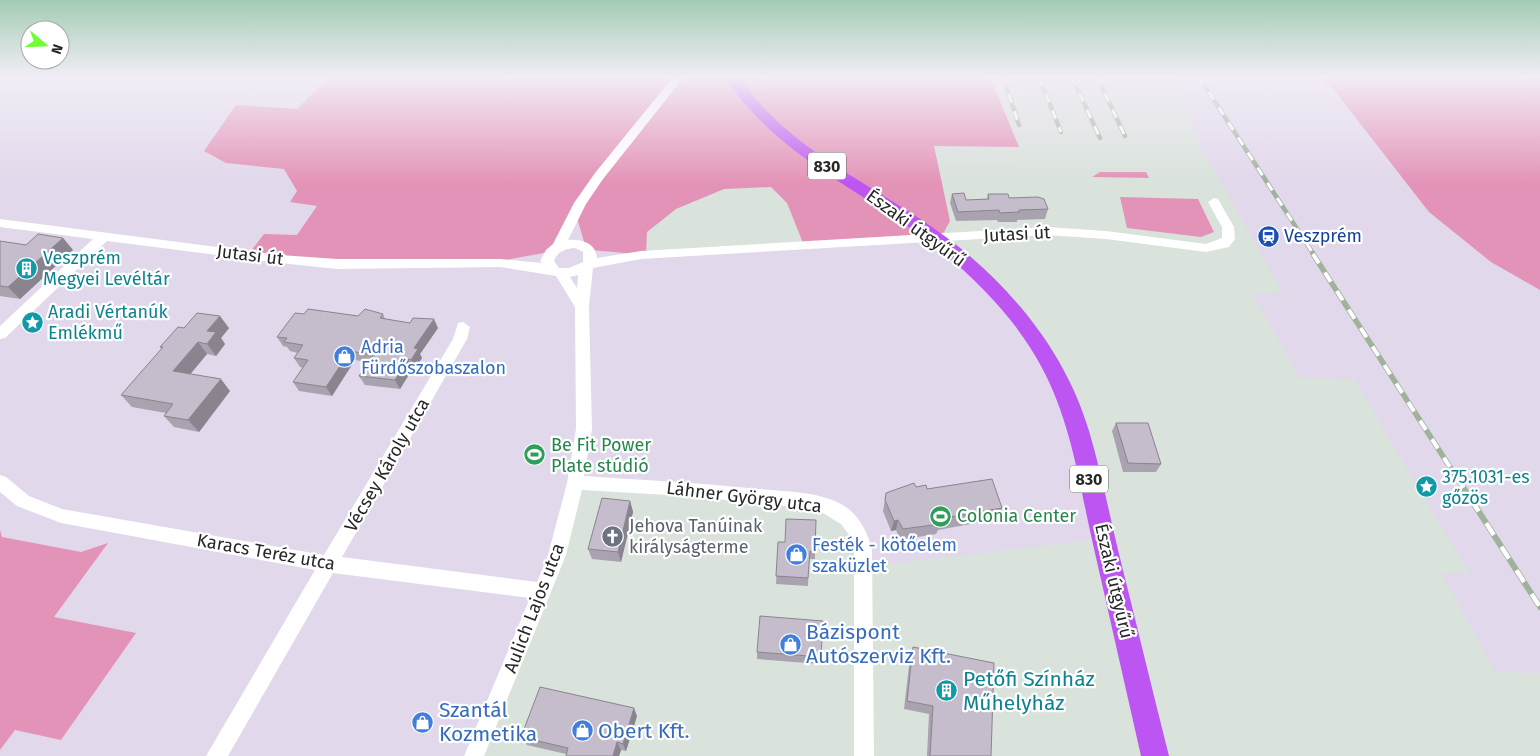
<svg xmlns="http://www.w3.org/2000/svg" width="1540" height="756" viewBox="0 0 1540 756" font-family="'Fira Sans',sans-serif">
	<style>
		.industrial { fill: #d9e2db }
		.green { fill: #e393b7 }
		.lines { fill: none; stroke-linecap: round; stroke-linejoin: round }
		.minor { fill: #fff; fill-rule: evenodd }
		.major { fill: #bd55f2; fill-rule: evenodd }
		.rail-far2-casing { stroke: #a1b29b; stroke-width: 4.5 }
		.rail-far1-casing { stroke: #a1b29b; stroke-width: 5.5 }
		.rail-casing { stroke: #a1b29b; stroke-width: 6 }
		.rail-far2 { stroke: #fff; stroke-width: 3; stroke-dasharray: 9; stroke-linecap: butt }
		.rail-far1 { stroke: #fff; stroke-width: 4; stroke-dasharray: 11; stroke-linecap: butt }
		.rail { stroke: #fff; stroke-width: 4.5; stroke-dasharray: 14; stroke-linecap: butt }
		.wall { fill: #a9a3af }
		.shaded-wall { fill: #8a848f }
		.building { fill: #c5bdcc; stroke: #8a848f }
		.labels { text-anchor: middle; stroke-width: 4.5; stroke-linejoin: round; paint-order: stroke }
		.shield { fill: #fff; stroke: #686868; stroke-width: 1 }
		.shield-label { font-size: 16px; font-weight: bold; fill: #272727 }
		.street-label { font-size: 18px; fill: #272727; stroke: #fff }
		.transit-label { font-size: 18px; fill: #164399; stroke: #fff; text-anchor: start }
		.culture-label { font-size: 18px; fill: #0d838f; stroke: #fff; text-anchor: start }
		.shop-label { font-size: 18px; fill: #366cbe; stroke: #fff; text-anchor: start }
		.leisure-label { font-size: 18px; fill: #27864d; stroke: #fff; text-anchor: start }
		.worship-label { font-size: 18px; fill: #5b616d; stroke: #fff; text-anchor: start }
		.near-shop-label { font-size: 21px; fill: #366cbe; stroke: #fff; text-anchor: start }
		.near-culture-label { font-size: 21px; fill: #0d838f; stroke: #fff; text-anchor: start }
	</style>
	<rect width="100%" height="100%" fill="#e1d8eb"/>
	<path class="industrial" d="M990,77H1174L1202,149L1283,293L1253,294L1299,378L1354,379L1469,573H1441L1495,672L1540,673V756H475L579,485L816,503L846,517L863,567L1100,539L1076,434L1018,315L934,240L950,221L933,146L1019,147Z
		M771,187L787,203L805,248L646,255L647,232L676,209L724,189Z"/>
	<path class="green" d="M329,77H990L1019,147L934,146L950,221L944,232L934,240L805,248L787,203L771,187L724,189L676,209L647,232L646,255L591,250L585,245L577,218L549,252L489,263L334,266L247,256L264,234L297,235L317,206L290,202L297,191L284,169L226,163L204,151L236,105L297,109Z
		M1319,77H1540V290L1491,262L1429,212L1334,90Z
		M1100,172H1146L1149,178L1092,177Z
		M1120,197L1198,199L1214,232L1201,237L1127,228Z
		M0,530L2,537L81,552L108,543L54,617L136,633L61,740L15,730L0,750Z"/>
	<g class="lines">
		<path class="minor" d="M673,77H684L603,179L586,204L568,240C581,239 596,243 597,258L641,251L1046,227L1106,231L1206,244L1222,238V227L1208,202L1214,198L1218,199L1234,227L1235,239L1229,247L1206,252L1106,239L1046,235L641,259L593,268L589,307L592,429L584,476C643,480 701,483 759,489C786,492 816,491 841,504C859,514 867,531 872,550L874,756H854V550L850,536L841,524L816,509L685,496L582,490L566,555L484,756H464L530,598L333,573L228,756H206L315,570L61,523L17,506L0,492V475L6,477L29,496L62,509L324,555L453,339L458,323L463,322L470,327L467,339L342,557L537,582L548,555L567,483L576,429L575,307L556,276L501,267L337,269L280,263L107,241L5,338L0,339V326L93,239L0,227V219L280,255L337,259H501L542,263L540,261L546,250L553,244L574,203L595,173ZM575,248L583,252V262L569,268H559L554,261C558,251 565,249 575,248ZM578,275L577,288L570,277Z"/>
		<path class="major" d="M725,77H739C792,156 887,189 959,247C1018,295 1067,357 1089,431C1101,471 1109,513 1119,554C1136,622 1152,689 1169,756H1141C1124,681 1107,606 1090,531C1078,475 1069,417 1041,366C1018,323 983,286 946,255C873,194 778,160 725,77Z"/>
		<defs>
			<path id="rail-far2" d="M1003,77L1019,125
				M1039,77L1061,132
				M1072,77L1100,138
				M1097,77L1125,136
				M1199,77L1314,255"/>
			<path id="rail-far1" d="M1313,254L1457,478"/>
			<path id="rail" d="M1456,476L1540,607"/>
		</defs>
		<use href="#rail-far2" class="rail-far2-casing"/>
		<use href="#rail-far1" class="rail-far1-casing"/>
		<use href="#rail" class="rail-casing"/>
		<use href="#rail-far2" class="rail-far2"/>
		<use href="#rail-far1" class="rail-far1"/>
		<use href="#rail" class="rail"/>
	</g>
	<path class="wall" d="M952,194L966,200L987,199L988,194L1009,198L1048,209L1045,219L1017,220V222H998L997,220L956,221L950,203Z
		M63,238L73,250L20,299L0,296V241L26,245Z
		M304,314L358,316L383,314L385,319L438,328L420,354L422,358L415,369L413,368L400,389L365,385L359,376L368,362L355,360L332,396L299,391L293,382L303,368L300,367L294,358L298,353L290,351L287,347L283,346L277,337Z
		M184,328H229L221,338L225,344L216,356L207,354L190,374L230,391L199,432L174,427L164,416L166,413L132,407L121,395L162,349L160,347Z
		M1116,423L1161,464L1156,472H1123L1112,431Z
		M916,487L927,489L1002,508L998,519L938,530L936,534L900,540L896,530L891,531L883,511L886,493Z
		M630,501L633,512L621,562L592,559L588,549Z
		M778,542L815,551V559H809L808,586L776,584Z
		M913,647L991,756H927L929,714L904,709L910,657Z
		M757,652L821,657L820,664L757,659Z
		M637,716L626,751L621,750L619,756H566V754L527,745L521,737Z"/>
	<path class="shaded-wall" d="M63,238L73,250L20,299L8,287Z
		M220,316L229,328L221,338L225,344L216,356L207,344V331Z
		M434,319L438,328L420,354L422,358L415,369L411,360L414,348Z
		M198,342L207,354L183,383L173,371Z
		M350,351L355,360L332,396L326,387Z
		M408,359L413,368L400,389L395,380Z
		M221,379L230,391L199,432L188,420Z
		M630,501L633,512L621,562L618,552Z
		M898,520L896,530L891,531L894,521Z
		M634,708L637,716L626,751L623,744Z
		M617,742L621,750L619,756H613Z"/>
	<path class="building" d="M964,193L966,200L989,199L988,194H1008L1009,198L1038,197L1044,199L1048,209L1019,210V212L1000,213L999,210L958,212L952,194Z
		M38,234L63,238L8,287L0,286V241L26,245Z
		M308,309L358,316L365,309L383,314L380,318L410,323L413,318L434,319L414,348L418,349L411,360L408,359L395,380L359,376L373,355L350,351L326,387L293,382L308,360L294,358L303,345L284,342L287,338L277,337L295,313L304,314Z
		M197,313L220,316L207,331L216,332L207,344L198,342L173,371L221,379L188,420L164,416L173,404L121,395L163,347H160L178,327L184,328Z
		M1116,423H1148L1161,464L1128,463Z
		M992,479L1002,508L938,519L940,524L903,529L898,520L894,521L885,500L886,493L914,483L916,487L926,485L927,489Z
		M602,498L630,501L618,552L588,549Z
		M786,519L816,520L815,551H810L808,578L776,576L778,542H785Z
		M760,616L823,621L821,657L757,652Z
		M913,647L994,663L991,756H930L933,706L907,701Z
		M540,687L634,708L623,744L617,742L613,756H566L568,748L521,737Z"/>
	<linearGradient id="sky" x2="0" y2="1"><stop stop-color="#a3ccb5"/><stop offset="0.42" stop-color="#f2edf6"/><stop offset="1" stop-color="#f2edf6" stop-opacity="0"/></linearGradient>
	<rect width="1540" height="183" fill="url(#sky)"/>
	<defs>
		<symbol id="station-disc" viewBox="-11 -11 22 22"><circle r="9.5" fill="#1a4fb4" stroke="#fff"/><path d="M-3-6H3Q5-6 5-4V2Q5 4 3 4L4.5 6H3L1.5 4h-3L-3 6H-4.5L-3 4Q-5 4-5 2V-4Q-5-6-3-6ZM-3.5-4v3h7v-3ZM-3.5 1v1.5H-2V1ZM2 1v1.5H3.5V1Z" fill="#fff"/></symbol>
		<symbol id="building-disc" viewBox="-11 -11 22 22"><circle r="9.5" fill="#0f9aa8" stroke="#fff"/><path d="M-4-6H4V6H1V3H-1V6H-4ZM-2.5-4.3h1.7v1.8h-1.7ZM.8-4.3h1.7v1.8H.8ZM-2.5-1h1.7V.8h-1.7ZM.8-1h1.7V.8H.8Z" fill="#fff"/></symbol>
		<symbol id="sight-disc" viewBox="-11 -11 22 22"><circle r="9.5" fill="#0f9aa8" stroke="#fff"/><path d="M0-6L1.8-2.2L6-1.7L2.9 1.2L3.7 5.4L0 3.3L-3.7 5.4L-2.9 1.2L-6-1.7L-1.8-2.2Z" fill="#fff"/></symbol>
		<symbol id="shop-disc" viewBox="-11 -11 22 22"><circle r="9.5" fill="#3f7fe0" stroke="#fff"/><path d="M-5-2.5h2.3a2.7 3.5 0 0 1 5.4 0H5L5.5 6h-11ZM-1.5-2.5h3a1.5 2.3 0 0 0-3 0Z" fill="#fff"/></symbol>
		<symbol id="stadium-disc" viewBox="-11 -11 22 22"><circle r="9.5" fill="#2e9e5b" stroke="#fff"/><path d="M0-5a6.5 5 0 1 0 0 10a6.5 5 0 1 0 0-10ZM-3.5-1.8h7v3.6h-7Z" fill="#fff"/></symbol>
		<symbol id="church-disc" viewBox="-11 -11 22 22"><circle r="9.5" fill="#6b7280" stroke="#fff"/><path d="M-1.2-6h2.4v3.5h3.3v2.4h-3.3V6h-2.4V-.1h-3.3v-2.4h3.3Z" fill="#fff"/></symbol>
	</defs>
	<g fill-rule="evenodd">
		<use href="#station-disc" x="1256" y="224" width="25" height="25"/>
		<use href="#building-disc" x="14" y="256" width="25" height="25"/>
		<use href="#sight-disc" x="20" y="310" width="25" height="25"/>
		<use href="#shop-disc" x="332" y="344" width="25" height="25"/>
		<use href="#stadium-disc" x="522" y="442" width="25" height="25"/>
		<use href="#sight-disc" x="1414" y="474" width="25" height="25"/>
		<use href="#stadium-disc" x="928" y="504" width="25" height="25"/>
		<use href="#church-disc" x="600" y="524" width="25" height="25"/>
		<use href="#shop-disc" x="784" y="542" width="25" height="25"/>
		<use href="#shop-disc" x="778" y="632" width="25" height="25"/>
		<use href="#building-disc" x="934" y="678" width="25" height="25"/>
		<use href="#shop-disc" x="410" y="710" width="25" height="25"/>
		<use href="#shop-disc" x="570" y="718" width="25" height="25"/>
	</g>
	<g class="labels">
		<g class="shield">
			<rect x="808" y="152.5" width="38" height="27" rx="4"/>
			<rect x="1070" y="465.5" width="38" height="27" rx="4"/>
		</g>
		<g class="shield-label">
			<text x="827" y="172">830</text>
			<text x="1089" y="485">830</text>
		</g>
		<g class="street-label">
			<text transform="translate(916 228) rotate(36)" y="6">Északi útgyűrű</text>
			<text transform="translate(1017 234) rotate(-3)" y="6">Jutasi út</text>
			<text transform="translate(250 255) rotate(7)" y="6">Jutasi út</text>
			<text transform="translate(387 465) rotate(-60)" y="6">Vécsey Károly utca</text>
			<text transform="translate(744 497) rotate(7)" y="6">Láhner György utca</text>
			<text transform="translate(266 552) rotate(10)" y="6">Karacs Teréz utca</text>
			<text transform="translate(1114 581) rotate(77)" y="6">Északi útgyűrű</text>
			<text transform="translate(534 608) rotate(-69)" y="6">Aulich Lajos utca</text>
		</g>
		<g class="transit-label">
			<text x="1284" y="242">Veszprém</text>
		</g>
		<g class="culture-label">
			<text x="43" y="264">Veszprém<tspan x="43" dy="21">Megyei Levéltár</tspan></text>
			<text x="48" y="318">Aradi Vértanúk<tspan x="48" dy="21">Emlékmű</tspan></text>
			<text x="1442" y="483">375.1031-es<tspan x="1442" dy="21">gőzös</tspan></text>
		</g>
		<g class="shop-label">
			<text x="361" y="353">Adria<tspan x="361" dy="21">Fürdőszobaszalon</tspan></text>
			<text x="812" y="551">Festék - kötőelem<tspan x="812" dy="21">szaküzlet</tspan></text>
		</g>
		<g class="leisure-label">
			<text x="551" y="451">Be Fit Power<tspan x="551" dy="21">Plate stúdió</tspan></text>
			<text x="957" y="522">Colonia Center</text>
		</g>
		<g class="worship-label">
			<text x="629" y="532">Jehova Tanúinak<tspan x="629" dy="21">királyságterme</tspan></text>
		</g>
		<g class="near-shop-label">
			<text x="806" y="639">Bázispont<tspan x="806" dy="24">Autószerviz Kft.</tspan></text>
			<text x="439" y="717">Szantál<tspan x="439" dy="24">Kozmetika</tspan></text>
			<text x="598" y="738">Obert Kft.</text>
		</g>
		<g class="near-culture-label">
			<text x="963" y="686">Petőfi Színház<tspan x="963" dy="24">Műhelyház</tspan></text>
		</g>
	</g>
	<g transform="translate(45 45) rotate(109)"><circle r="24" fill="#ffffff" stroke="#a9a9a9"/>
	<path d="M0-4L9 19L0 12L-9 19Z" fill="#6ffd33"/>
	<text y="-8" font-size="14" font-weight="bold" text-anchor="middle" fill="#272727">N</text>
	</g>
</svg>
